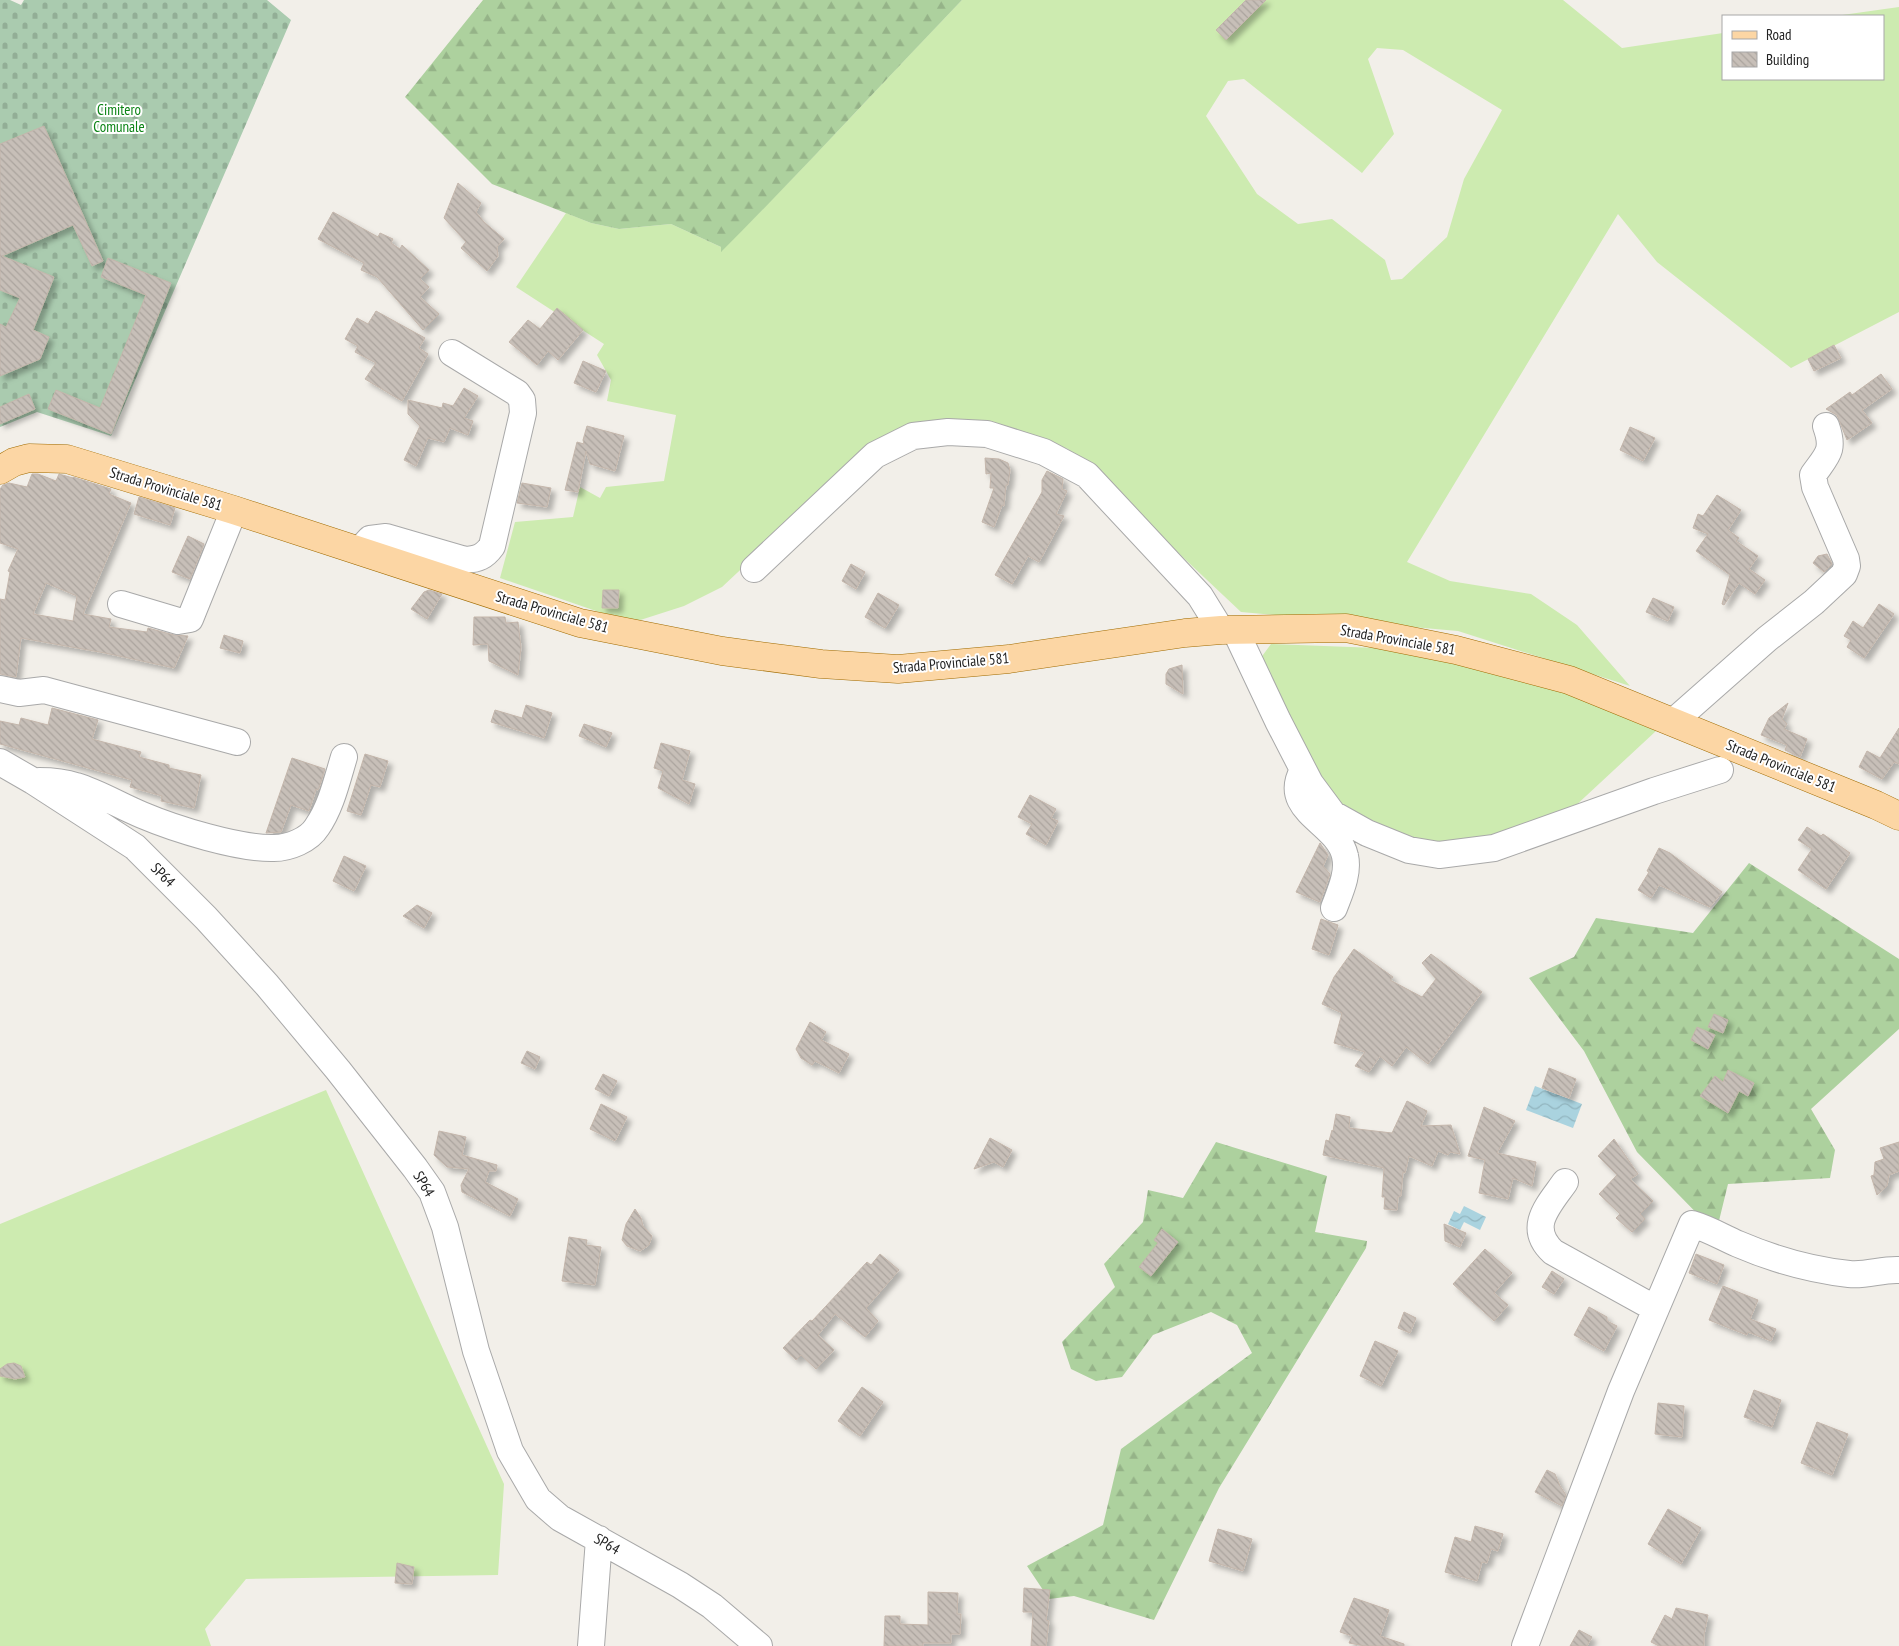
<svg xmlns="http://www.w3.org/2000/svg" width="1899" height="1646" viewBox="0 0 1899 1646" font-family="'PT Sans Narrow',sans-serif">
	<style>
		.grass { fill: #cdebb0; fill-rule: evenodd }
		.forest { fill: url(#forest-firs) }
		.cemetery { fill: url(#cemetery-stones) }
		.water { fill: url(#water-waves) }
		.building { fill: url(#building-back-hatch); stroke: #c4b6ab; fill-rule: evenodd; filter: url(#shadow) }
		.lines { fill: none; stroke-linecap: round; stroke-linejoin: round }
		.minor-casing { stroke: #a9a9a9; stroke-width: 28 }
		.major-casing { stroke: #a06b00; stroke-width: 29 }
		.minor { stroke: #fff; stroke-width: 26 }
		.major { stroke: #fcd6a4; stroke-width: 28 }
		.labels { text-anchor: middle; stroke-width: 4; stroke-linejoin: round; paint-order: stroke }
		.park-label { font-size: 15px; fill: #0c8416; stroke: #fff }
		.street-label { font-size: 15px; fill: #222; stroke: #fff }
	</style>
	<defs>
		<pattern id="forest-firs" width="22" height="20" patternUnits="userSpaceOnUse" patternTransform="scale(1.25)"><rect width="22" height="20" fill="#add19e"/><path d="M5 1l3.5 6h-7zM16 11l3.5 6h-7z" fill="#95b388"/></pattern>
		<pattern id="cemetery-stones" width="16" height="16" patternUnits="userSpaceOnUse" patternTransform="scale(1.25)"><rect width="16" height="16" fill="#aacbaf"/><path d="M2 7V4a2 2 0 0 1 4 0v3zM10 15v-3a2 2 0 0 1 4 0v3z" fill="#92ae96"/></pattern>
		<pattern id="water-waves" width="16" height="10" patternUnits="userSpaceOnUse" patternTransform="scale(1.25)"><rect width="16" height="10" fill="#aad3df"/><path d="M0 5q4-4 8 0t8 0" fill="none" stroke="#92b5bf"/></pattern>
		<pattern id="building-back-hatch" width="6" height="6" patternUnits="userSpaceOnUse" patternTransform="scale(1.25)"><rect width="6" height="6" fill="#c7bfb8"/><path d="M-1 5l2 2M0 0l6 6M5-1l2 2" fill="none" stroke="#aba49e"/></pattern>
		<filter id="shadow"><feDropShadow dx="4.5" dy="4.5" stdDeviation="2.5" flood-color="#0004"/></filter>
	</defs>
	<rect width="100%" height="100%" fill="#f2efe9"/>
	<path class="grass" d="M962,0H1563L1622,48L1723,33V79H1883V16H1835L1899,7V312L1791,368L1657,262L1618,214L1407,562L1450,581L1531,594L1577,625L1630,686L1458,631L1241,612L1068,449L1012,428L941,420L876,443L722,587L684,606L631,623L500,578L515,522L573,517L580,487L600,498L606,487L664,481L676,415L607,401L611,380L597,355L604,344L516,287L566,213L591,223L619,229L671,224L721,247V251C803,170 881,84 962,0ZM1377,48L1403,50L1502,110L1464,179L1447,237L1402,279L1391,280L1385,260L1332,219L1298,224L1257,194L1206,116L1228,81L1244,79L1362,173L1394,134L1368,59Z
		M1271,644L1404,649L1533,679L1656,731L1558,822L1439,846L1355,817L1320,783L1260,659Z
		M326,1090L504,1484L498,1575L246,1579L205,1629L211,1646H0V1224Z"/>
	<path class="forest" d="M483,0H962C881,84 803,170 721,252V247L671,224L619,229L591,223L492,184L405,97Z
		M1749,863L1899,959V1029L1811,1109L1835,1150L1830,1178L1728,1184L1716,1233L1637,1152L1584,1051L1529,978L1574,957L1596,918L1693,933Z
		M1216,1142L1327,1176L1315,1232L1367,1241L1366,1248L1219,1488L1154,1620L1074,1596L1049,1599L1027,1566L1103,1525L1121,1449L1252,1353L1237,1325L1211,1312L1153,1335L1122,1377L1096,1381L1071,1369L1062,1342L1115,1287L1104,1264L1143,1222L1148,1190L1183,1198Z"/>
	<path class="cemetery" d="M0,0H10L21,5L24,0H267L291,20L111,436L37,412L0,427Z"/>
	<path class="water" d="M1535,1086L1582,1104L1573,1128L1526,1110Z
		M1464,1206L1486,1217L1480,1230L1464,1222L1460,1230L1448,1224L1454,1211L1460,1214Z"/>
	<path class="building" d="M1246,0H1266L1226,40L1216,30Z
		M44,126L103,261L92,266L73,225L2,256L54,277L33,330L49,337L40,359L0,376V324L6,327L20,298L0,290V144Z
		M458,183L481,203L476,212L484,222L504,239L497,247L498,256L487,271L461,248L466,242L444,218Z
		M333,212L378,237L380,233L393,239L391,243L400,249L402,245L429,270L420,279L429,287L420,297L439,314L423,330L377,277L361,270L364,263L318,239Z
		M108,258L171,283L111,434L48,409L56,390L100,408L146,295L101,277Z
		M557,308L583,330L558,360L548,351L537,365L509,342L528,320L540,329Z
		M376,311L425,338L419,348L428,354L402,401L365,379L376,363L355,352L358,346L345,339L357,318L368,324Z
		M1834,345L1841,358L1814,371L1808,359Z
		M583,361L606,371L596,392L574,383Z
		M1881,374L1892,389L1862,410L1872,423L1847,440L1837,415L1826,409L1850,392L1852,395Z
		M464,388L478,396L464,418L473,421L468,435L450,428L444,442L428,438L416,466L404,460L420,426L408,414V400L442,408L443,403L453,406Z
		M29,394L35,409L0,424V407Z
		M587,426L624,436L615,471L590,464L586,451L578,492L565,490L577,442L584,444L583,440Z
		M1630,427L1655,438L1643,461L1620,450Z
		M985,458L999,459L1008,463L1010,470L1008,485H1006L1004,506L1002,505L994,527L982,522L994,488H990L991,473L986,474Z
		M1047,471L1063,479L1062,489L1067,491L1056,514L1064,516L1039,562L1028,556L1012,584L995,575L1042,492V480Z
		M32,474H38L56,481L59,474L73,478V477L111,489L109,494L131,503L83,614L111,619L109,627L147,632L148,628L174,635L188,636L174,668L105,653L21,638L16,677L0,674V599L5,600L10,572L8,571L18,549L0,543V489L3,485L9,483L27,487ZM46,583L77,596L73,621L33,614Z
		M522,483L551,488L547,507L517,503Z
		M1717,495L1741,510L1728,530L1739,538L1736,541L1758,556L1749,569L1765,580L1755,594L1739,583L1724,605L1722,604L1730,575L1696,551L1708,534L1693,528L1698,514L1703,516Z
		M139,497L175,508L170,525L134,514Z
		M188,536L204,544L190,579L172,572Z
		M1827,554L1832,564L1824,572L1813,563L1818,556Z
		M851,564L865,572L856,589L842,581Z
		M429,590L442,594L427,619L411,609L424,592Z
		M603,590H619L618,608H602Z
		M878,593L899,605L885,628L865,617Z
		M1653,598L1674,607L1668,621L1646,612Z
		M1879,604L1894,614L1864,658L1847,647L1851,640L1844,636L1853,621L1863,628Z
		M474,617H505L506,623L518,622L521,647L518,675L489,661L488,644L473,645Z
		M224,635L243,641L240,653L220,648Z
		M1182,665L1183,694L1166,684V674L1169,669Z
		M1788,703L1782,719L1787,724L1784,729L1807,739L1800,757L1785,750L1787,745L1761,735L1769,718Z
		M526,705L552,713L544,738L491,722L495,710L522,718Z
		M52,708L98,720L92,739L141,752L139,757L169,765V768L201,775L194,808L161,801L162,796L130,787L132,780L0,744V721L19,725L21,718L48,725Z
		M584,724L612,733L606,747L579,736Z
		M1899,728V764L1894,762L1882,779L1859,767L1867,751L1880,758Z
		M661,743L690,751L682,780L695,784L689,804L658,788L663,771L654,768Z
		M365,754L388,761L380,787L371,785L361,815L347,811Z
		M292,758L325,769L319,788L318,790L316,789L309,811L291,805L281,832L266,833Z
		M1030,795L1056,809L1051,818L1058,821L1046,845L1026,834L1032,824L1018,817Z
		M1807,827L1821,836L1823,834L1850,853L1826,889L1798,870L1812,849L1798,840Z
		M1320,843L1328,855L1323,866L1330,874L1320,902L1296,892Z
		M1659,848L1670,853L1722,892L1710,907L1659,885L1651,898L1638,890L1649,872L1647,871Z
		M344,856L366,866L354,891L333,881Z
		M417,905L432,913L424,928L403,916Z
		M1321,919L1338,925L1329,955L1312,949Z
		M1354,949L1393,977L1390,980L1422,997L1436,979L1422,963L1431,954L1482,992L1428,1064L1406,1047L1392,1066L1380,1056L1369,1072L1355,1066L1365,1052L1334,1043L1342,1013L1322,1004L1334,977Z
		M1714,1014L1728,1020L1723,1033L1708,1027Z
		M810,1022L826,1032L821,1040L849,1054L839,1073L815,1061L812,1065L801,1058L796,1049Z
		M1697,1027L1715,1035L1708,1049L1691,1040Z
		M527,1051L540,1057L535,1069L521,1063Z
		M1549,1068L1576,1079L1569,1098L1542,1088Z
		M1728,1070L1754,1083L1748,1096L1739,1091L1728,1113L1700,1096L1715,1076L1723,1082Z
		M603,1074L617,1081L609,1096L595,1089Z
		M1407,1101L1427,1111L1421,1126L1451,1125L1460,1154L1450,1152L1448,1155L1438,1151L1432,1166L1409,1156L1405,1173L1403,1172L1401,1196L1398,1197L1397,1210L1384,1209L1385,1197H1382L1384,1168L1323,1155L1326,1140L1329,1141L1332,1130L1333,1131L1336,1114L1350,1117L1349,1128L1392,1133Z
		M601,1104L627,1117L615,1141L590,1129Z
		M1484,1107L1515,1121L1497,1153L1536,1162L1532,1186L1513,1178L1508,1199L1479,1193L1485,1160L1468,1156Z
		M439,1131L466,1137L462,1155L497,1165L496,1171H489L485,1182L518,1199L510,1216L462,1192L461,1185L469,1169L447,1167L434,1155Z
		M990,1138L1012,1150L1003,1167L994,1162L974,1169Z
		M1614,1139L1638,1174L1630,1179L1653,1201L1640,1214L1645,1219L1632,1232L1616,1218L1620,1214L1599,1194L1617,1175L1598,1156Z
		M1899,1142V1171L1889,1175L1887,1186L1877,1195L1871,1176L1874,1175L1875,1162L1884,1159L1880,1148Z
		M635,1209L641,1218L643,1226L652,1236L649,1245L640,1251L627,1246L622,1240L626,1224Z
		M1444,1224L1466,1233L1460,1247L1445,1241Z
		M1162,1229L1178,1242L1151,1276L1139,1267L1158,1243L1154,1240Z
		M569,1237L587,1240L586,1245L601,1247L595,1285L562,1281Z
		M1485,1249L1512,1273L1494,1293L1508,1305L1494,1321L1453,1284Z
		M880,1254L899,1270L866,1308L878,1321L865,1337L835,1314L818,1335L834,1350L816,1369L801,1355L796,1360L783,1348L810,1320L812,1321L867,1262L871,1265Z
		M1696,1254L1724,1265L1717,1284L1689,1273Z
		M1552,1271L1564,1279L1554,1294L1542,1287Z
		M1723,1286L1758,1300L1750,1319L1776,1329L1771,1341L1748,1332L1747,1335L1709,1320Z
		M1589,1307L1607,1317V1321L1617,1326L1604,1351L1574,1335Z
		M1404,1312L1416,1318L1410,1333L1398,1328Z
		M1375,1341L1398,1351L1381,1386L1360,1376Z
		M14,1363L21,1366L25,1377L15,1379L0,1376V1369L7,1364Z
		M862,1387L883,1402L860,1436L838,1421Z
		M1754,1390L1781,1400L1772,1427L1744,1417Z
		M1658,1403L1684,1406L1682,1437L1655,1434Z
		M1817,1422L1848,1434L1832,1475L1801,1463Z
		M1547,1470L1555,1474L1560,1486L1566,1495L1562,1506L1535,1492Z
		M1668,1509L1701,1528L1681,1564L1648,1544Z
		M1475,1526L1503,1534L1498,1551L1491,1549L1487,1563L1482,1562L1477,1581L1445,1572L1455,1537L1471,1542Z
		M1218,1529L1252,1539L1243,1571L1209,1561Z
		M397,1563L414,1567L412,1584L395,1583Z
		M1024,1588L1050,1590L1046,1620L1049,1621L1046,1646H1031L1033,1612H1023Z
		M928,1592L958,1593L957,1614H961L960,1634H951V1643H923V1646H884L885,1616H900V1624L928,1625Z
		M1354,1598L1389,1610L1380,1636L1404,1644V1646H1365L1349,1643L1352,1636L1340,1632Z
		M1676,1608L1708,1615L1704,1635V1646H1659L1651,1642L1665,1615L1672,1619Z
		M1579,1630L1592,1637L1587,1646H1570Z"/>
	<g class="lines">
		<defs>
			<path id="minor" d="M359,551L370,539L386,537L465,560C478,559 484,557 492,546L523,413L522,400L517,393L452,353
				M754,569L875,455L913,436L948,432L987,434L1044,452L1087,475L1200,596L1221,630
				M121,604L178,621L190,619L234,510
				M1235,630L1278,721L1310,783L1333,814L1367,833L1409,850L1439,855L1494,848L1654,791L1720,770
				M0,689L19,693L44,690L237,742
				M1673,722L1767,639L1814,602L1844,574L1847,566L1846,559L1815,487L1813,475C1827,455 1835,451 1826,426
				M0,762L33,781L135,847L206,918L267,985L338,1070L415,1168L432,1192L445,1227L476,1351L510,1451L538,1499L560,1518L680,1585L712,1606L759,1646
				M1303,770C1280,811 1338,822 1345,856C1349,873 1340,892 1334,908
				M39,781C52,781 64,782 76,786C99,793 120,806 142,815C175,829 239,849 274,848C289,848 309,840 317,827C331,807 337,780 344,757
				M1565,1182C1549,1205 1526,1227 1553,1252L1656,1309
				M591,1646L599,1539
				M1525,1646L1621,1391L1692,1224C1709,1229 1722,1237 1738,1244C1773,1259 1812,1270 1849,1274C1866,1276 1882,1269 1899,1270"/>
			<path id="major" d="M0,470L14,462L29,458L67,459L234,510L580,623L722,651L821,664L898,669L1009,659L1185,633L1221,630L1346,628L1456,650L1569,680L1876,805L1899,816"/>
		</defs>
		<use href="#minor" class="minor-casing"/>
		<use href="#major" class="major-casing"/>
		<use href="#minor" class="minor"/>
		<use href="#major" class="major"/>
	</g>
	<g class="labels">
		<g class="park-label">
			<text x="119" y="115">Cimitero<tspan x="119" dy="17">Comunale</tspan></text>
		</g>
		<g class="street-label">
			<text transform="translate(166 489) rotate(17)" y="5">Strada Provinciale 581</text>
			<text transform="translate(552 612) rotate(16)" y="5">Strada Provinciale 581</text>
			<text transform="translate(1398 640) rotate(10)" y="5">Strada Provinciale 581</text>
			<text transform="translate(951 663) rotate(-5)" y="5">Strada Provinciale 581</text>
			<text transform="translate(1781 766) rotate(22)" y="5">Strada Provinciale 581</text>
			<text transform="translate(163 875) rotate(45)" y="5">SP64</text>
			<text transform="translate(424 1184) rotate(59)" y="5">SP64</text>
			<text transform="translate(607 1544) rotate(30)" y="5">SP64</text>
		</g>
	</g>
	<rect x="1722" y="15" width="162" height="65" fill="#ffffff" stroke="#a7a7a7"/>
	<rect x="1732" y="31" width="25" height="8" fill="#fcd6a4" stroke="#a7a7a7"/>
	<text x="1766" y="40" font-size="15" fill="#222222">Road</text>
	<rect x="1732" y="52" width="25" height="15" fill="url(#building-back-hatch)" stroke="#a7a7a7"/>
	<text x="1766" y="65" font-size="15" fill="#222222">Building</text>
</svg>
